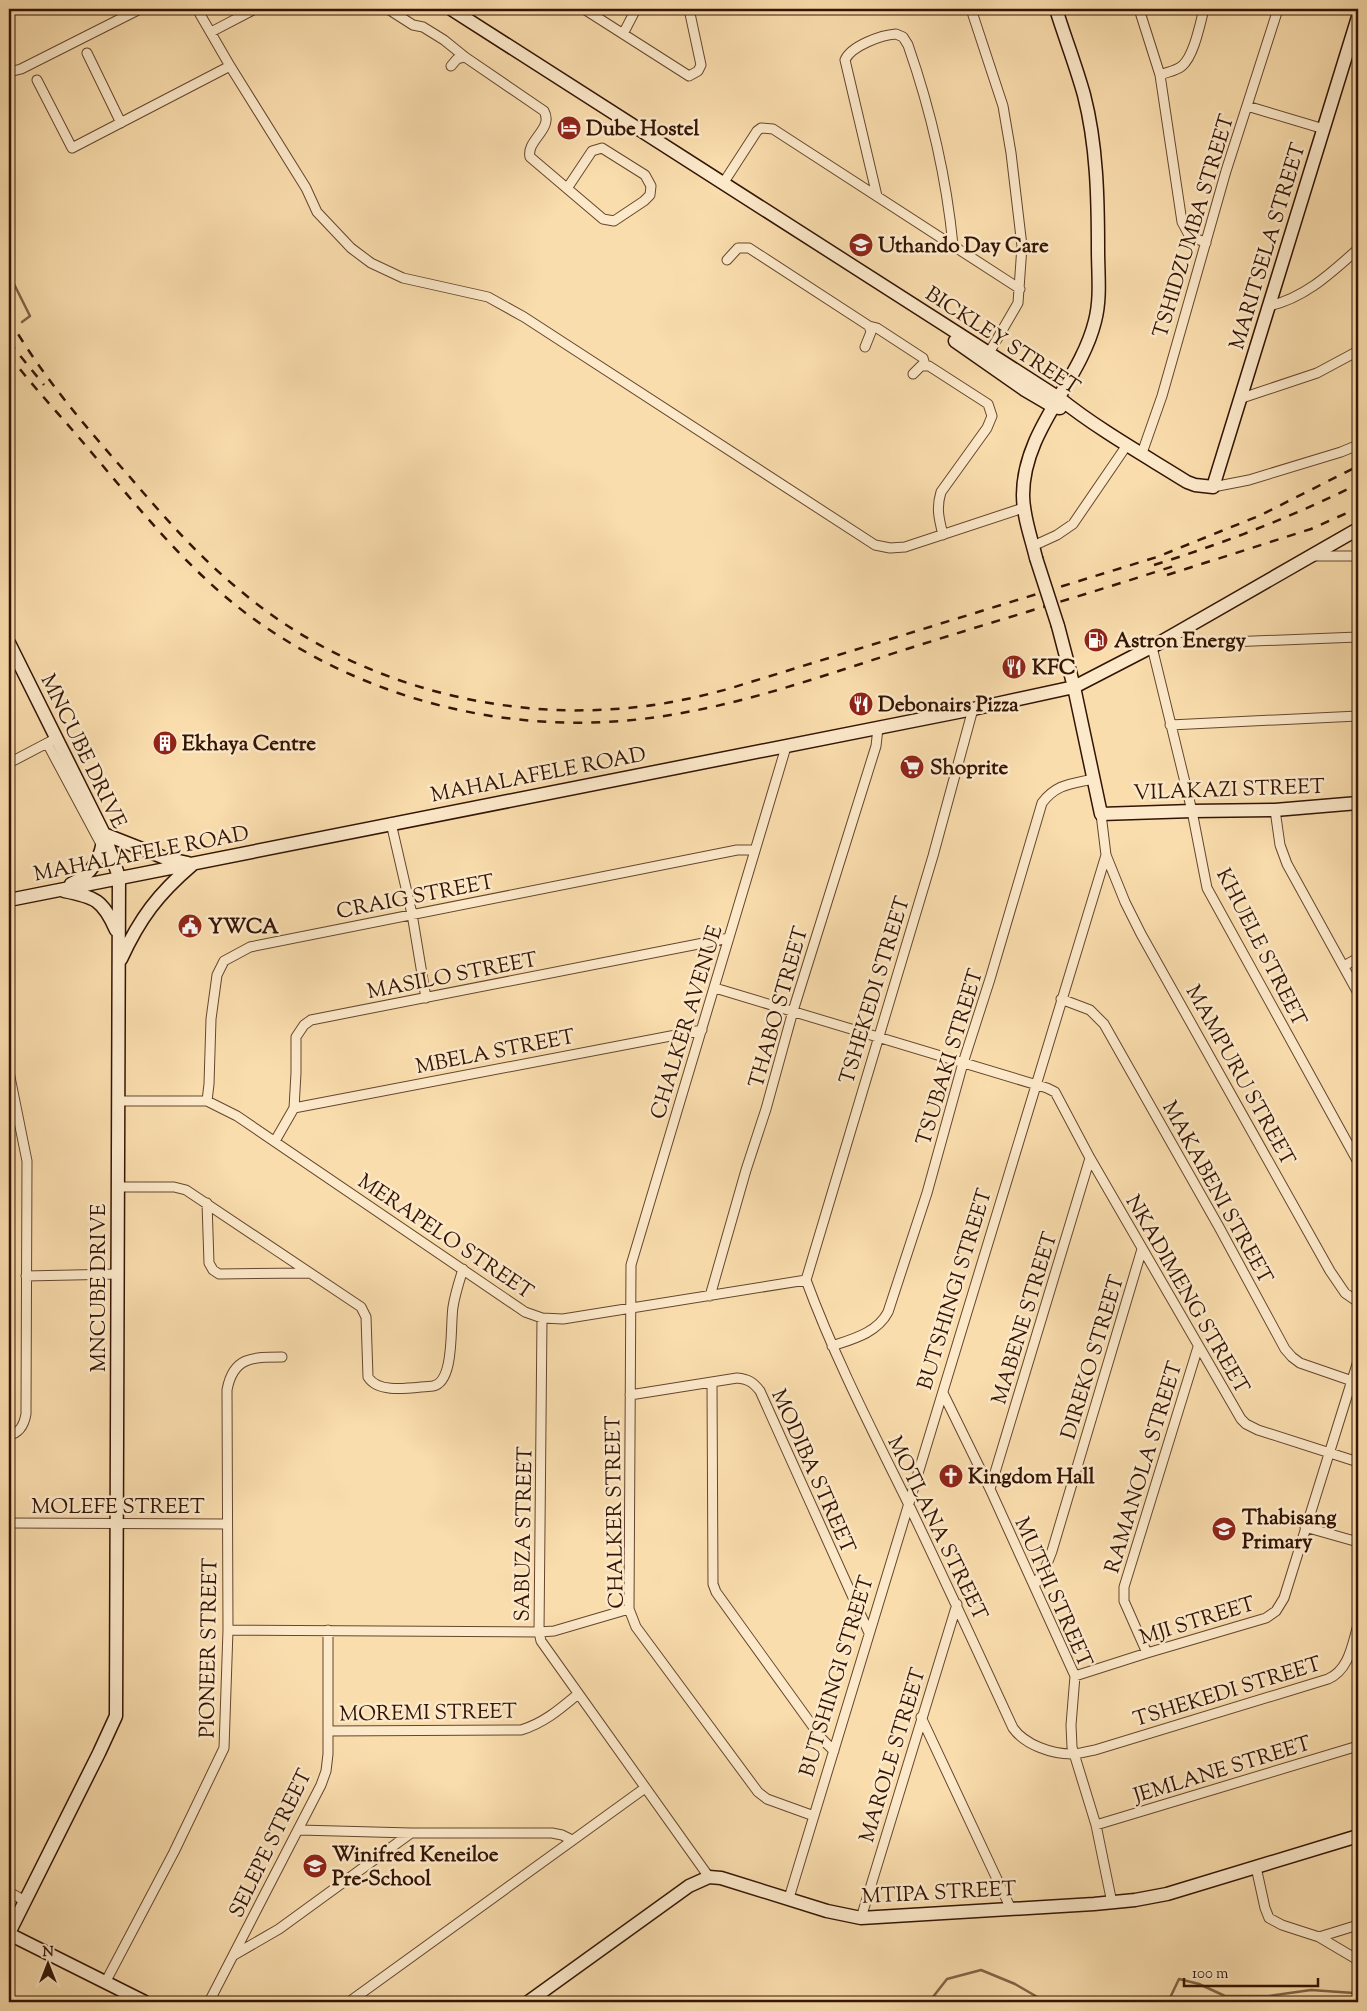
<svg xmlns="http://www.w3.org/2000/svg" width="1367" height="2011" viewBox="0 0 1367 2011" font-family="'Sorts Mill Goudy',serif">
	<style>
		.lines { fill: none; stroke-linecap: round; stroke-linejoin: round }
		.stream { stroke: #826447; stroke-width: 2.5 }
		.street-casing { stroke: #65462e; stroke-width: 11 }
		.secondary-casing { stroke: #331404; stroke-width: 15 }
		.street { stroke: #fce9ca; stroke-width: 9 }
		.secondary { stroke: #fce9ca; stroke-width: 12 }
		.rail { stroke: #331404; stroke-width: 2.5; stroke-dasharray: 9 9; stroke-linecap: butt }
		.secondary-bridge-casing { stroke: #331404; stroke-width: 15; stroke-linecap: butt }
		.secondary-bridge { stroke: #fce9ca; stroke-width: 12 }
		.labels { text-anchor: middle; stroke-width: 5; stroke-linejoin: round; paint-order: stroke }
		.poi-label { font-size: 21px; font-weight: bold; fill: #331404; stroke: #fce9ca; text-anchor: start }
		.street-label { font-size: 21px; fill: #331404; stroke: #fce9ca }
	</style>
	<rect width="100%" height="100%" fill="#faddad"/>
	<filter id="stains"><feTurbulence type="fractalNoise" baseFrequency=".004" numOctaves="4"/><feColorMatrix values="0 0 0 0 .2 0 0 0 0 .09 0 0 0 0 .02 0 0 0 .5 -.17"/></filter>
	<radialGradient id="worn" r=".72"><stop offset=".6" stop-color="#630" stop-opacity="0"/><stop offset="1" stop-color="#630" stop-opacity=".3"/></radialGradient>
	<g class="lines">
		<path class="stream" d="M9,274L30,316L22,322
			M929,2002L947,1979L981,1970L1015,1984L1046,2002
			M1168,2002L1179,1979L1199,1984L1225,1996H1268L1311,1990L1354,1993L1358,1997"/>
		<defs>
			<path id="street" d="M197,9L230,66L306,188L317,212L351,248L371,263L403,278L488,297L524,317L875,545L890,548L905,547L1023,508
				M388,9L413,25L423,27L444,40L465,57L544,111C554,129 526,140 530,157L603,219L614,221L644,201L650,195L651,186L645,175L602,148L592,151L568,187
				M584,9L689,76L698,71L701,65L689,9
				M971,9L1003,106L1011,153L1022,246L1018,303L989,353
				M1139,9L1160,75L1182,222L1189,235L1206,243
				M211,32L255,9
				M623,34L636,9
				M87,53L121,123
				M451,66L457,59L465,57
				M9,72L21,69L140,9
				M1160,75C1167,72 1176,71 1182,66C1194,56 1200,24 1204,9
				M37,80L72,148L230,66
				M1247,106L1324,129
				M724,182L757,131L761,128L773,129L1020,289
				M877,196L845,60C851,46 881,35 896,34L903,37L908,45C931,111 946,174 953,245
				M727,260L738,248H749L869,326L877,328L923,358L925,365
				M1269,306C1305,298 1331,273 1358,249
				M865,347L871,332L869,326
				M913,374L921,366H929L988,404L992,416L987,428L941,492C936,508 939,519 943,535
				M1242,398L1317,373L1358,351
				M1142,453L1162,396L1226,171L1278,9
				M1213,487L1249,480L1341,452L1358,445
				M1033,546L1057,535L1073,524L1127,445
				M1313,556H1358
				M1161,642L1204,643L1358,637
				M1152,647L1192,811L1207,888L1358,1162
				M1170,725L1358,716
				M47,743L102,846
				M786,747L631,1265L629,1609L636,1627L758,1792L767,1799L814,1816
				M9,763L51,741
				M1275,810L1280,845L1287,864L1358,993
				M391,823L412,914L426,998
				M1106,855L1125,902L1141,934L1330,1271L1345,1293L1358,1302
				M1344,966L1358,958
				M715,988L1047,1088L1055,1092L1090,1158L1241,1419L1246,1424L1258,1430L1358,1462
				M1061,999L1090,1010L1104,1024L1219,1227L1285,1349L1292,1357L1300,1363L1358,1383
				M9,1072L27,1161L26,1414C24,1425 20,1433 9,1435
				M119,1101H207L237,1116L525,1312L542,1318L563,1319L806,1280
				M207,1101L209,1084L211,1019L217,975L224,961L250,947L737,850H755
				M294,1108L702,1030
				M275,1141L294,1108L296,1073V1037L304,1025L311,1020L729,938
				M119,1187H174L186,1190L361,1307L366,1317L368,1377C379,1395 414,1387 433,1386C455,1382 450,1325 453,1307C455,1294 459,1282 463,1269
				M207,1203L209,1263L213,1270L219,1274L309,1273
				M26,1276L118,1274
				M806,1280C834,1356 871,1428 907,1501C943,1576 978,1652 1013,1728C1025,1745 1052,1754 1072,1754C1080,1754 1088,1751 1095,1750L1328,1679C1349,1670 1352,1645 1358,1625
				M806,1280L933,856L973,709
				M710,1296L746,1170L766,1109L793,1011L876,746L878,728
				M542,1318L539,1632L541,1641L709,1877
				M832,1346C853,1339 877,1333 888,1312L927,1193L963,1063L990,979L1042,803C1056,784 1071,784 1093,779
				M712,1383L713,1584L716,1592L822,1739L834,1751
				M943,1393L990,1489L1075,1676L1071,1725L1072,1747L1096,1825L1112,1903
				M630,1395L737,1378C748,1379 753,1382 760,1391L869,1633
				M990,1489L1090,1158
				M9,1523L226,1524
				M1305,1527L1358,1542
				M1034,1586L1045,1569L1052,1551L1142,1249
				M228,1630L539,1632L554,1631L629,1609
				M1147,1653L1124,1601V1587L1198,1347
				M1075,1676L1147,1653L1266,1618L1276,1611L1284,1598L1358,1361
				M921,1717L1011,1909
				M328,1731L521,1730C544,1723 560,1709 578,1694
				M1096,1825L1358,1746
				M299,1830L411,1833H552L562,1835L572,1840
				M1256,1867L1265,1908L1269,1918L1282,1925L1319,1937L1358,1960
				M9,1892L25,1901
				M789,1898L1106,855L1101,814
				M861,1918L957,1604
				M1319,1937L1358,1925
				M234,1955L279,1929L411,1833
				M106,1981L174,1852L224,1748L228,1630L227,1390C233,1357 252,1357 282,1357
				M209,2002L321,1785L326,1771L328,1754V1630
				M349,2002L645,1788"/>
			<path id="secondary" d="M451,9L1059,398C1099,430 1144,455 1187,482L1195,485L1213,487L1358,17
				M955,341L1025,390L1054,407L1060,408
				M1036,558C1031,537 1023,516 1023,495C1023,430 1080,382 1095,321C1101,298 1098,274 1098,250C1098,199 1097,145 1084,95C1076,66 1065,38 1056,9
				M1058,626L1074,687L1101,814L1192,811L1275,810L1358,803
				M9,643L104,834L119,877L116,1716L99,1753L9,1933
				M71,884C93,874 102,857 104,834L165,858L188,863
				M64,891C95,897 103,900 116,930
				M9,900L973,709L1074,687L1161,642L1358,529
				M121,959C140,918 158,894 192,865
				M9,1934L145,2002
				M528,2002L689,1886L709,1877L721,1878L827,1911L861,1918L1094,1904L1135,1900L1167,1894L1358,1836"/>
		</defs>
		<use href="#street" class="street-casing"/>
		<use href="#secondary" class="secondary-casing"/>
		<use href="#street" class="street"/>
		<use href="#secondary" class="secondary"/>
		<path class="rail" d="M9,319C42,376 85,426 129,476C164,517 200,558 242,592C349,682 499,723 637,707C668,704 698,697 728,689L1157,557L1261,515L1358,466
			M9,342L44,385
			M9,355C33,387 61,416 86,446C139,508 191,575 258,622C379,707 530,740 676,714C754,701 831,673 907,649C995,621 1085,595 1174,566
			M1154,565C1224,543 1292,517 1358,484
			M1167,575L1311,529L1358,508"/>
		<defs>
			<path id="secondary-bridge" d="M1036,558L1058,626"/>
		</defs>
		<use href="#secondary-bridge" class="secondary-bridge-casing"/>
		<use href="#secondary-bridge" class="secondary-bridge"/>
	</g>
	<defs>
		<symbol id="hotel-disc" viewBox="-11 -11 22 22"><circle r="9.5" fill="#8f2418" stroke="#fce9ca"/><path d="M-6-4.5h1.5V1H6V5H4.5V3h-9V5H-6ZM-4 0a1.8 1.8 0 1 1 3.6 0ZM.5 0V-2.5h3Q6-2.5 6 0Z" fill="#fff"/></symbol>
		<symbol id="school-disc" viewBox="-11 -11 22 22"><circle r="9.5" fill="#8f2418" stroke="#fce9ca"/><path d="M0-5L7-2L0 1L-7-2ZM-4 1L0 2.5L4 1V4Q0 6-4 4Z" fill="#fff"/></symbol>
		<symbol id="fuel-disc" viewBox="-11 -11 22 22"><circle r="9.5" fill="#8f2418" stroke="#fce9ca"/><path d="M-5.5-6h7V0h2V4h1.3V-2.5L3-4.5l.8-.8L6-3V5H2.5V1h-1V6h-7ZM-4.2-4.7v3.2H.2V-4.7Z" fill="#fff"/></symbol>
		<symbol id="restaurant-disc" viewBox="-11 -11 22 22"><circle r="9.5" fill="#8f2418" stroke="#fce9ca"/><path d="M-5-6h1v4h1v-4h1v4h1v-4h1v5L-1.5 .5V6h-2V.5L-5-1ZM5-6V6H3V1.5H1.5Q1.5-4 5-6Z" fill="#fff"/></symbol>
		<symbol id="building-disc" viewBox="-11 -11 22 22"><circle r="9.5" fill="#8f2418" stroke="#fce9ca"/><path d="M-4-6H4V6H1V3H-1V6H-4ZM-2.5-4.3h1.7v1.8h-1.7ZM.8-4.3h1.7v1.8H.8ZM-2.5-1h1.7V.8h-1.7ZM.8-1h1.7V.8H.8Z" fill="#fff"/></symbol>
		<symbol id="supermarket-disc" viewBox="-11 -11 22 22"><circle r="9.5" fill="#8f2418" stroke="#fce9ca"/><path d="M-6-5.5h2.5l.6 2H6L4.5 2H-2.5L-4.4-4H-6ZM-1.5 3.2a1.3 1.3 0 1 0 .1 0ZM3 3.2a1.3 1.3 0 1 0 .1 0Z" fill="#fff"/></symbol>
		<symbol id="civic-disc" viewBox="-11 -11 22 22"><circle r="9.5" fill="#8f2418" stroke="#fce9ca"/><path d="M-.6-6.5H3V-4.5H.6V-3L4-1V1h2V6H-6V1h2V-1L-.6-3ZM-1.2 2.5V6h2.4V2.5Z" fill="#fff"/></symbol>
		<symbol id="church-disc" viewBox="-11 -11 22 22"><circle r="9.5" fill="#8f2418" stroke="#fce9ca"/><path d="M-1.2-6h2.4v3.5h3.3v2.4h-3.3V6h-2.4V-.1h-3.3v-2.4h3.3Z" fill="#fff"/></symbol>
	</defs>
	<g fill-rule="evenodd">
		<use href="#hotel-disc" x="555" y="114" width="28" height="28"/>
		<use href="#school-disc" x="847" y="231" width="28" height="28"/>
		<use href="#fuel-disc" x="1082" y="626" width="28" height="28"/>
		<use href="#restaurant-disc" x="1000" y="653" width="28" height="28"/>
		<use href="#restaurant-disc" x="847" y="690" width="28" height="28"/>
		<use href="#building-disc" x="151" y="729" width="28" height="28"/>
		<use href="#supermarket-disc" x="898" y="753" width="28" height="28"/>
		<use href="#civic-disc" x="176" y="912" width="28" height="28"/>
		<use href="#church-disc" x="937" y="1462" width="28" height="28"/>
		<use href="#school-disc" x="1210" y="1515" width="28" height="28"/>
		<use href="#school-disc" x="301" y="1852" width="28" height="28"/>
	</g>
	<g class="labels">
		<g class="poi-label">
			<text x="586" y="135">Dube Hostel</text>
			<text x="878" y="252">Uthando Day Care</text>
			<text x="1114" y="647">Astron Energy</text>
			<text x="1032" y="674">KFC</text>
			<text x="878" y="711">Debonairs Pizza</text>
			<text x="182" y="750">Ekhaya Centre</text>
			<text x="930" y="774">Shoprite</text>
			<text x="208" y="933">YWCA</text>
			<text x="968" y="1483">Kingdom Hall</text>
			<text x="1242" y="1524">Thabisang<tspan x="1242" dy="24">Primary</tspan></text>
			<text x="332" y="1861">Winifred Keneiloe<tspan x="332" dy="24">Pre-School</tspan></text>
		</g>
		<g class="street-label">
			<text transform="translate(1193 226) rotate(-73)" y="7">TSHIDZUMBA STREET</text>
			<text transform="translate(1267 246) rotate(-73)" y="7">MARITSELA STREET</text>
			<text transform="translate(1003 340) rotate(33)" y="7">BICKLEY STREET</text>
			<text transform="translate(84 751) rotate(64)" y="7">MNCUBE DRIVE</text>
			<text transform="translate(538 774) rotate(-11)" y="7">MAHALAFELE ROAD</text>
			<text transform="translate(1229 789) rotate(-2)" y="7">VILAKAZI STREET</text>
			<text transform="translate(141 853) rotate(-11)" y="7">MAHALAFELE ROAD</text>
			<text transform="translate(415 896) rotate(-11)" y="7">CRAIG STREET</text>
			<text transform="translate(1262 947) rotate(63)" y="7">KHUELE STREET</text>
			<text transform="translate(452 975) rotate(-11)" y="7">MASILO STREET</text>
			<text transform="translate(874 990) rotate(-73)" y="7">TSHEKEDI STREET</text>
			<text transform="translate(778 1007) rotate(-74)" y="7">THABO STREET</text>
			<text transform="translate(686 1022) rotate(-73)" y="7">CHALKER AVENUE</text>
			<text transform="translate(495 1051) rotate(-11)" y="7">MBELA STREET</text>
			<text transform="translate(949 1057) rotate(-73)" y="7">TSUBAKI STREET</text>
			<text transform="translate(1241 1075) rotate(61)" y="7">MAMPURU STREET</text>
			<text transform="translate(1218 1192) rotate(61)" y="7">MAKABENI STREET</text>
			<text transform="translate(446 1236) rotate(34)" y="7">MERAPELO STREET</text>
			<text transform="translate(98 1288) rotate(-90)" y="7">MNCUBE DRIVE</text>
			<text transform="translate(954 1289) rotate(-73)" y="7">BUTSHINGI STREET</text>
			<text transform="translate(1188 1294) rotate(60)" y="7">NKADIMENG STREET</text>
			<text transform="translate(1024 1318) rotate(-73)" y="7">MABENE STREET</text>
			<text transform="translate(1092 1357) rotate(-73)" y="7">DIREKO STREET</text>
			<text transform="translate(1143 1467) rotate(-73)" y="7">RAMANOLA STREET</text>
			<text transform="translate(814 1471) rotate(66)" y="7">MODIBA STREET</text>
			<text x="118" y="1513">MOLEFE STREET</text>
			<text transform="translate(614 1512) rotate(-91)" y="7">CHALKER STREET</text>
			<text transform="translate(938 1528) rotate(64)" y="7">MOTLANA STREET</text>
			<text transform="translate(523 1534) rotate(-89)" y="7">SABUZA STREET</text>
			<text transform="translate(1054 1592) rotate(66)" y="7">MUTHI STREET</text>
			<text transform="translate(1197 1620) rotate(-17)" y="7">MJI STREET</text>
			<text transform="translate(208 1648) rotate(-89)" y="7">PIONEER STREET</text>
			<text transform="translate(836 1676) rotate(-73)" y="7">BUTSHINGI STREET</text>
			<text transform="translate(1227 1691) rotate(-17)" y="7">TSHEKEDI STREET</text>
			<text transform="translate(428 1712) rotate(-1)" y="7">MOREMI STREET</text>
			<text transform="translate(892 1755) rotate(-73)" y="7">MAROLE STREET</text>
			<text transform="translate(1222 1769) rotate(-17)" y="7">JEMLANE STREET</text>
			<text transform="translate(270 1843) rotate(-64)" y="7">SELEPE STREET</text>
			<text transform="translate(939 1892) rotate(-3)" y="7">MTIPA STREET</text>
		</g>
	</g>
	<rect width="1367" height="2011" fill="none" stroke="#faddad" stroke-width="30"/>
	<rect x="10" y="10" width="1347" height="1991" fill="none" stroke="#331404" stroke-width="2.5"/>
	<rect x="15" y="15" width="1337" height="1981" fill="none" stroke="#331404"/>
	<g transform="translate(48 1964)" stroke="#fce9ca" stroke-width="4" paint-order="stroke">
	<path d="M0-4L9 19L0 12L-9 19Z" fill="#331404"/>
	<text y="-8" font-size="14" font-weight="bold" text-anchor="middle" fill="#331404">N</text>
	</g>
	<path d="M1184 1978v8h134v-8" fill="none" stroke="#331404" stroke-width="2.5"/>
	<text x="1192" y="1978" font-size="15" fill="#331404" stroke="#fce9ca" stroke-width="4" paint-order="stroke">100 m</text>
	<rect width="100%" height="100%" filter="url(#stains)"/>
	<rect width="100%" height="100%" fill="url(#worn)"/>
</svg>
